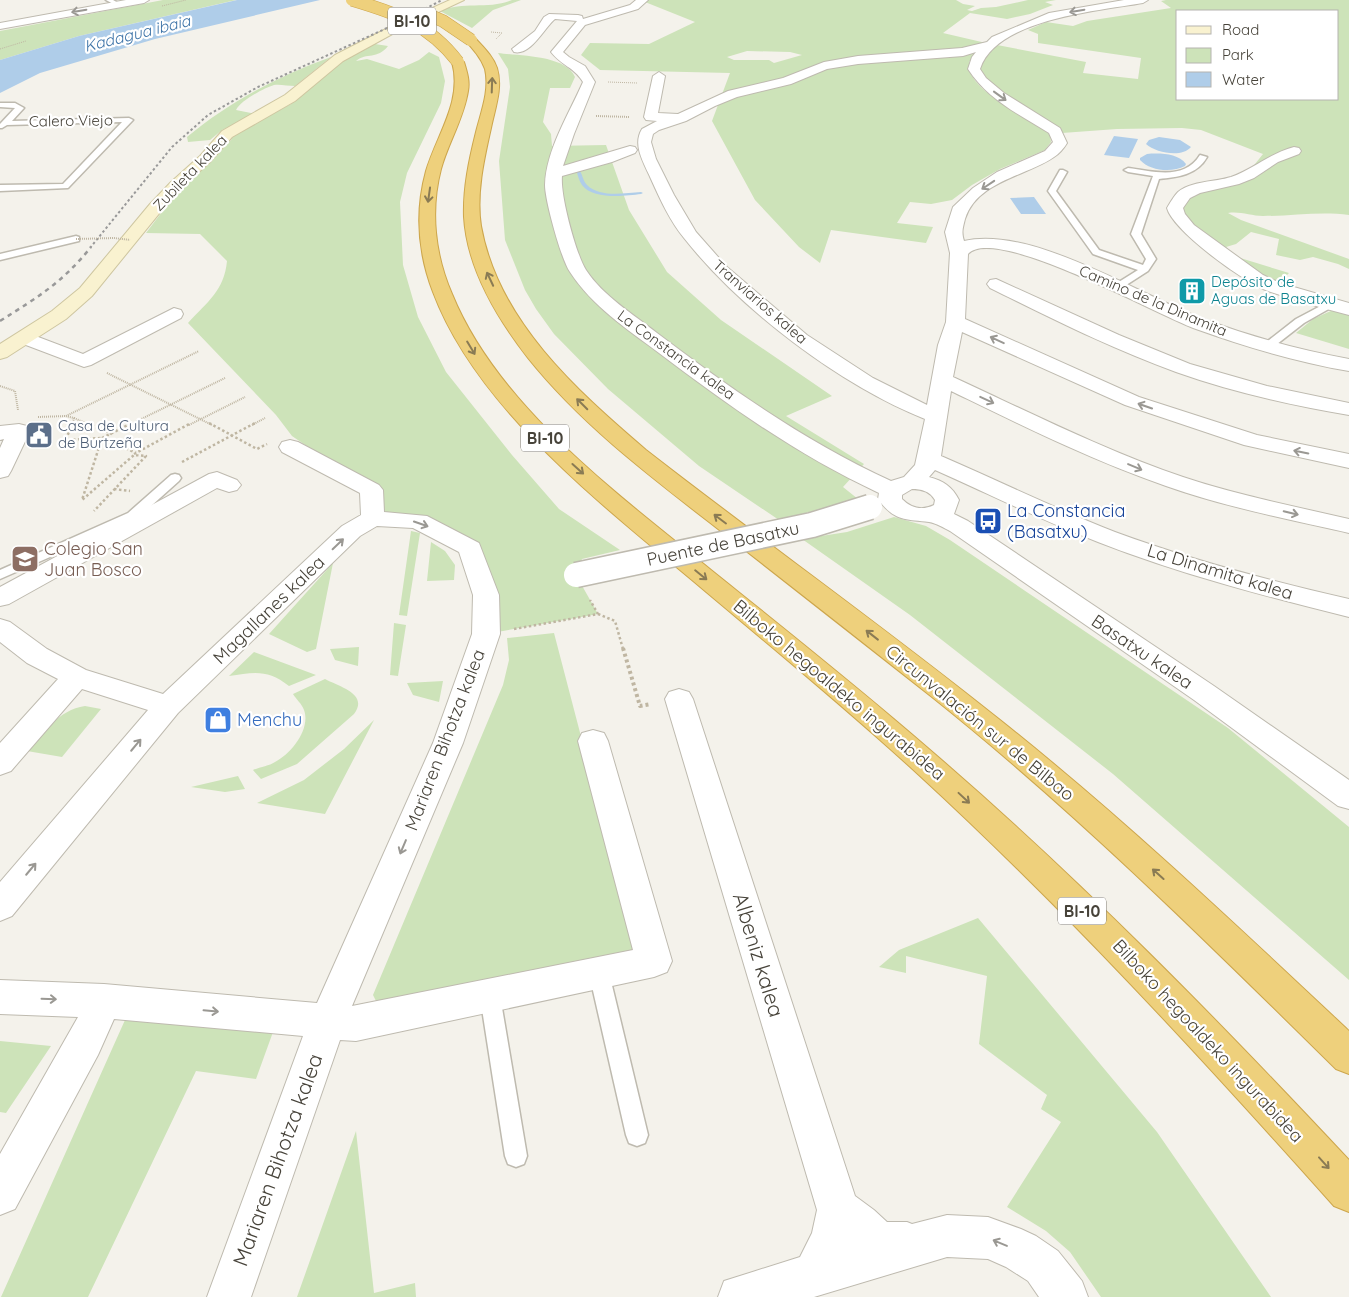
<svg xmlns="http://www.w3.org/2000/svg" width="1349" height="1297" viewBox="0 0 1349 1297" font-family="Quicksand,sans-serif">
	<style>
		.green { fill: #cde3b9; fill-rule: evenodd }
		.water { fill: #afcde9 }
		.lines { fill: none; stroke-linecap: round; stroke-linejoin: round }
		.stream { fill: #afcde9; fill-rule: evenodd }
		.lane-casing { stroke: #bebaaf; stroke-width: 3 }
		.street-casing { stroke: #bebaaf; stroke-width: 2 }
		.secondary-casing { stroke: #cec6a0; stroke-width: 2 }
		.highway-casing { stroke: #cda64c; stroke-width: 2 }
		.path-far3 { stroke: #bfb6a2; stroke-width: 1; stroke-dasharray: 1 1; stroke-linecap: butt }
		.path-far2 { stroke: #bfb6a2; stroke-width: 2; stroke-dasharray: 1 1; stroke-linecap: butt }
		.path-far1 { stroke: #bfb6a2; stroke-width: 2.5; stroke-dasharray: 2.5 2.5; stroke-linecap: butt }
		.path { stroke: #bfb6a2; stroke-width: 4; stroke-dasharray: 3 3; stroke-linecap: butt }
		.lane { fill: #fff; fill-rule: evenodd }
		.street { fill: #fff; fill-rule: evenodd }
		.secondary { fill: #f9f2d0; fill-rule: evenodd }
		.highway { fill: #eed07c; fill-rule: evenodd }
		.rail-far1 { stroke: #999; stroke-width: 2; stroke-dasharray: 2.5 2.5; stroke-linecap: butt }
		.rail { stroke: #999; stroke-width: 2.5; stroke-dasharray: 4.5 4.5; stroke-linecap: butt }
		.street-bridge-casing { stroke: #bebaaf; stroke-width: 27; stroke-linecap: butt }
		.highway-bridge-casing { stroke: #cda64c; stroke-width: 13; stroke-linecap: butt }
		.path-bridge { stroke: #bfb6a2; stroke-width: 2; stroke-dasharray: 1 1; stroke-linecap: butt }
		.street-bridge { stroke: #fff; stroke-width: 24 }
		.highway-bridge { stroke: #eed07c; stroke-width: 12 }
		.oneway { stroke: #9a9893 }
		.oneway2 { stroke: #8a7b54 }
		.labels { text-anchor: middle; stroke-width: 4.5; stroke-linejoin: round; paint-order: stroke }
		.far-street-label { font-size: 15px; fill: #47433a; stroke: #fff }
		.far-culture-label { font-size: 15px; fill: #0d838f; stroke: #fff; text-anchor: start }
		.far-service-label { font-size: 15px; fill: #4e5e75; stroke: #fff; text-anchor: start }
		.shield { fill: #fff; stroke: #7e7b75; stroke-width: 1 }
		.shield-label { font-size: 16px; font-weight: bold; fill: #47433a }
		.far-water-label { font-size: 16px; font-style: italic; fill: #3e74a8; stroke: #fff }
		.transit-label { font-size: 18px; fill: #164399; stroke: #fff; text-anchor: start }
		.street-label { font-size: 18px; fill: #47433a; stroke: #fff }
		.education-label { font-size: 18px; fill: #785e54; stroke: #fff; text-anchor: start }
		.shop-label { font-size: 18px; fill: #366cbe; stroke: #fff; text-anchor: start }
		.near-street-label { font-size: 21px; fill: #47433a; stroke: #fff }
	</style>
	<rect width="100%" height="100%" fill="#f4f2eb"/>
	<path class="green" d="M163,0H236L79,36L0,60V31Z
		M512,0H521L493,10L472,28L440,11C463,1 489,10 512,0Z
		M640,0H956L963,4L975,6L967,10L972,11L981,8L996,7L1028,0H1056L1045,2L1053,5L1030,14L1007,19L970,13L943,33L986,43L977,47L828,67L983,48L969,62C969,66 970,71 971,74C981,95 1025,117 1045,129L1050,135L1051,142L1045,150L1000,169L972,185L952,200L931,204L910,202L897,223L933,227L926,243L831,230L820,263L799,247L755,200L712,121L730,73L600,70L581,55L590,43L649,44L695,22ZM747,51L790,52L802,55L774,63L769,60H734L727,57Z
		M1166,0H1349V215C1321,211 1292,216 1263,216C1251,216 1240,211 1228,213L1241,220L1349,259V269L1338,264L1313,257L1300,260L1276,255L1279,239L1251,232L1236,244L1226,247L1237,257L1289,273L1278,284L1259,277L1195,231L1184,213V208L1171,205L1251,169L1263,154L1201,130L1182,128L1117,129L1062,133L1014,103L983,78L980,69L982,60L997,45L1086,62L1083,73L1138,79L1141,58L1038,43V34L1028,30L1046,22L1073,26L1087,21L1171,8L1161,1ZM1178,11H1338V99H1178Z
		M375,44L388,46C377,60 367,52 356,61L367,59L399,69L419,60L429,52L439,57L445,81L441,103L407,173L400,202L403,265L418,317L446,372L512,455L559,509L620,550L582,559L576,575L598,614L486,634L470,548L418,521L373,518L371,490L292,436L276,415L188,323C208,301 224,291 227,261L200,234L146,233L180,188L231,140L234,134L247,125L267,117L291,104L342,61Z
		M498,53C519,56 566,55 575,77L570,88H550L543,122L551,134L552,146L606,145L629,210L667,272L721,320L832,396L786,416L864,464L843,487L858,499L779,520L699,466L608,389L554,334L536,309L525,290L505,240L499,161L510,87L508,69Z
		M331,57L295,86C288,86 280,84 274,85C264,88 240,101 236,110L256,114L222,130L210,140L188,142L187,137C230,101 279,76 331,57Z
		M1333,310L1349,314V349L1296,333L1313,319Z
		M894,517L926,526L950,540L1228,728L1349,827V980L1113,774L910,615L802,539L847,532Z
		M411,531L420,533L407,616L399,615Z
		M431,542L445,551L455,565L454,580L427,581Z
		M333,563L316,649L307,652L269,634Z
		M394,623L406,625L398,676L390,675Z
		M554,633L637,951L377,1003L373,995L503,685L509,660L507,638Z
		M359,647L358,666L335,660L330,649Z
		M254,652L316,675L289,686C268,669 254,672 229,676Z
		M325,679C340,687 369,694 354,714L297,764L261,779L253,770C260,767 269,766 275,762C291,754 311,729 304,710C302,704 296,699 293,694Z
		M443,681L439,702L413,695L407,683Z
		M85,706L101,709L62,757L27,751C44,733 58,710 85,706Z
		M374,720L325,814L257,803L304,780L344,749Z
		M238,776L245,789L225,792L191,787Z
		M978,918L1157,1132L1271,1297H1101L1070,1252L1046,1231L1007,1207L1061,1122L1041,1109L1047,1095L979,1044L987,976L906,956V973L879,967L899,950Z
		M125,1020L273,1032L256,1079L196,1071L88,1297H1Z
		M0,1041L51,1046L6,1113L0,1112Z
		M356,1131L374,1293L415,1283L416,1297H297Z"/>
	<path class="water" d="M237,0H320L155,39L40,73L0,93V60L79,36Z
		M1114,136L1138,139L1129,158L1104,155Z
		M1159,137L1180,140L1191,147C1182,158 1156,153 1146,144L1149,140Z
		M1147,154C1159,153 1178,153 1186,164L1185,166C1172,173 1150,171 1140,160V158Z
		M1034,197L1046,214H1021L1010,198Z"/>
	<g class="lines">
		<path class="stream" d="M578,169C583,173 582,180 587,185C600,198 625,193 641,192L643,193L641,194C625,196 593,200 582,185C579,181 578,175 576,170Z"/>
		<defs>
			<path id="lane" d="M106,0H113L122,5L117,6Z
				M0,103H15L24,108L12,121L129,118L133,120L68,188L0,191V185L63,184L122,122L7,125L2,128H0V124L15,108L0,107Z
				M1200,155L1207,157C1197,175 1178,177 1159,179L1141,234L1156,259L1148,271L1120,289H1114V285L1138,270L1093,254L1048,191L1060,170H1063L1067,172L1056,191L1099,250L1143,265L1146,259L1131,234L1153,176L1128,172L1124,170L1128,168C1153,171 1184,181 1200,155Z
				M76,236L79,237V241L0,260V254Z
				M1330,301L1335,304L1334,306L1304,323L1272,348H1264L1263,346L1264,344L1296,319Z
				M175,474L179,475L181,478L179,481L141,515L148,521L146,524L141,525L132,521L0,579V570L128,513L171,475Z
				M599,964L606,967L609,973L648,1135L645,1143L637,1146L629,1143L626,1135L589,973L592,967Z
				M490,987L497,990L500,996L527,1156L524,1164L516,1167L508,1164L505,1156L480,996L483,990Z"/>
			<path id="street" d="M126,0H149L144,3L0,29V23Z
				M636,0H648L638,9L585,25L563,52L569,57L585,66L595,82L574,134L563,166L630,146L635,147L637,150L635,153L612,162L562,176C560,195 576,254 586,270C603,296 633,314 657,333C731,389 806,442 891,481L904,477L915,465L925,419C840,385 741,310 684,238C670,221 660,199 651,179C644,163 632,145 642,129L657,121L646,120L644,117L653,76L659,72L665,76L658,113L678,114L728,91L783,78L824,62L858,56L962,48L987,42L992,37L1049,13L1124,0H1148L1143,3C1098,11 996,19 980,69L986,78L1004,93L1060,128L1067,143C1064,148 1059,154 1054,157C1027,176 977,181 965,219C963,227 961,232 964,241C1032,225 1141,296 1206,320C1252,337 1300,350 1349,359V371C1297,362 1246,347 1196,329C1159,316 995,224 968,254L965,319L1139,397L1257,435L1349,454V468L1244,445L1125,405L962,332L953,377C1029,412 1104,450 1183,477C1237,495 1293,506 1349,519V533C1288,519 1225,507 1166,486C1091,460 1021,425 951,391L941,456C999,481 1056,509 1115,532C1191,560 1270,581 1349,599V617C1264,596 1180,574 1098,542C1043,521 989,494 935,470L929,477C943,481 952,486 959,500L954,514L968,521L1214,686L1349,780V809L1338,806L1194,700L950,531C944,528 936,523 929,522C904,519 894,521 878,499L879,493C799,456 729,406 659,353C627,329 592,306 570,272C561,259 545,200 545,185C546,150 569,114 583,82C574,67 562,66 551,52L577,21L555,19C544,28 531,56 514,52L512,49L535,31L544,17L549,14L578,15L582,16L583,19L630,5ZM976,52L972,57L968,69C987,99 1020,115 1049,133L1053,142L1045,151L997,172L973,188L953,207L945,232L950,253L946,322L938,345L927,405L873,378L807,335L727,267L696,232L674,195L656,159L651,142L653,134L659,130L686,121L715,106L737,97L791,84L827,69L858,64L963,56ZM912,489C921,489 930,491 935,500L934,505C922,511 911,508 902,499V495Z
				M1294,147L1299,148L1301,151L1299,154L1278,162L1254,178L1239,184L1200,193L1190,198L1183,208L1185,214L1194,225L1263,275L1280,283L1349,303V315C1322,308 1294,300 1268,291C1245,283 1173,231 1167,208C1170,203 1174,196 1178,192C1191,181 1215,182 1231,177C1254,169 1270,153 1294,147Z
				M996,279L1119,335L1190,364L1267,386L1349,403V415C1290,405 1232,392 1176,372C1112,349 1051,318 990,288L987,284L990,280Z
				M174,308L181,310L183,314L181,318L91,365L84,367L18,342L15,338L18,334L25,332L83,354Z
				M19,424L27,426L30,431L11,471L8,476L0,478V448L4,439L0,440V426Z
				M290,440L298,442L379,485L383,490L384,512L427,516L479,543L499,595L500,634L463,743L352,1006L633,950L578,741L582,733L593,730L604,733L608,741L672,961L667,972L654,977L356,1041L340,1040L251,1297H207L303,1036L114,1019L98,1055L15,1209L0,1215V1154L78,1017L0,1014V980L104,984L317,1003L433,743L472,634L473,595L459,552L413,528L377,526L360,536L178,713L12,916L0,921V882L148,710L82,689L11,771L0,775V743L58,679L27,663L0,642V619L10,622L47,649L86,670L163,694L342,526L361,515L360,493L282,452L279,447L282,442Z
				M217,472L237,480L241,485L237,490L229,492L217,488L9,604L0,606V587L209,474Z
				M679,689L689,692L693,699L855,1196L874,1210L887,1222H907L912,1224L947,1215L988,1217L1021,1229L1036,1236L1058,1251L1082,1281L1088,1297H1039L1028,1281L1006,1267L988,1259L947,1257L814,1297H718L724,1281L800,1257L812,1233L817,1210L665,699L669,692Z"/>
			<path id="secondary" d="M450,0H464L396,32L343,61L295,101L232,137L210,162L181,188L162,210L92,296L66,319L7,357L0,359V344L52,311L80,288L150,204L171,182L200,156L222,131L285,95L335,55L388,28Z"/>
			<path id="highway" d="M471,37L475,38C483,47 493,56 497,68C503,88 495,108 491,128C484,159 476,194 481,226C498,321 576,390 646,450C763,541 884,627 1000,720C1122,817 1235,924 1349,1031V1074L1336,1069C1205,940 1075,811 932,697C859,639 786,582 713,525C647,474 580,423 528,358C497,318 467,269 464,217C463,188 469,160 476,132C481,112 490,90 485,69C481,58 473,49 465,40Z
				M458,58L464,62C467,72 470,81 468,91C464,118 448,143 441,169C430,211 435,255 452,294C498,407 619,495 711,570C787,631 864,692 937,756C1083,882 1218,1020 1349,1160V1212L1334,1206C1201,1057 1066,910 919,775C845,707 768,644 692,580C600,503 476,407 433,292C418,253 415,211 426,171C437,134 463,101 452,62Z"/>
		</defs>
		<use href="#lane" class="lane-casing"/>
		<use href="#street" class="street-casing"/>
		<use href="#secondary" class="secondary-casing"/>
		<use href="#highway" class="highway-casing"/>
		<path class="path-far3" d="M162,6L186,0
			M491,32L502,33L496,39
			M0,49L26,41
			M608,82L637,83"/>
		<path class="path-far2" d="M596,116L630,117
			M107,373L212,425
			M0,386L15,391L18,410
			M66,416L199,351
			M38,417L66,416L74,418L72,425
			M74,418L90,425
			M129,425L225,378
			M189,425L245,397
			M252,425L265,418"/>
		<path class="path-far1" d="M72,423L66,440L102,438L82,500L134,455L146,456L94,511
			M87,423L112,434
			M209,423L257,449L267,444
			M102,438L132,423
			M103,438L136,453
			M134,454L191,423
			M182,462L255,423
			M114,489L130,491
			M598,614L615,621L623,649
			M514,629L598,614L590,600"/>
		<path class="path" d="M623,648L640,706L651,704"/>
		<use href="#lane" class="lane"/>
		<use href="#street" class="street"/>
		<use href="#secondary" class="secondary"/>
		<use href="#highway" class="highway"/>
		<path class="rail-far1" d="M90,248L172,147L208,115L258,87L398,23L442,0"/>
		<path class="rail" d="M0,321C38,297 62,283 91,247"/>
		<defs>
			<path id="street-bridge" d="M576,575L812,525L870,507"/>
			<path id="highway-bridge" d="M352,0C396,13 429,24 458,62
				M429,15L443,21L471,40"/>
		</defs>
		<use href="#street-bridge" class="street-bridge-casing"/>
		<use href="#highway-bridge" class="highway-bridge-casing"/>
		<path class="path-bridge" d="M76,239L114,238L130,240"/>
		<use href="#street-bridge" class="street-bridge"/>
		<use href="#highway-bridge" class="highway-bridge"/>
	</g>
	<defs><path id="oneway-shaft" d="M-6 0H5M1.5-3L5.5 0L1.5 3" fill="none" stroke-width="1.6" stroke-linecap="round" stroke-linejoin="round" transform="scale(1.25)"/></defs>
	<g class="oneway">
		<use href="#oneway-shaft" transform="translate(79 11) rotate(170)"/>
		<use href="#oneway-shaft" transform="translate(1077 11) rotate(170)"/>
		<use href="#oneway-shaft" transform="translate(1000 96) rotate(36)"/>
		<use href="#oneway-shaft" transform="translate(988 185) rotate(146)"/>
		<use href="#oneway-shaft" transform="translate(997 340) rotate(-155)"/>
		<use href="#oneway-shaft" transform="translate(987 400) rotate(25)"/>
		<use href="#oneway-shaft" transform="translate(1145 406) rotate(-161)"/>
		<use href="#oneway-shaft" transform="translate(1301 452) rotate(-169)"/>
		<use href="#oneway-shaft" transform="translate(1135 467) rotate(23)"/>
		<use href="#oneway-shaft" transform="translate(1291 513) rotate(13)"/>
		<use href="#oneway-shaft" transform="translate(421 524) rotate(19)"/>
		<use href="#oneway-shaft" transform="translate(338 544) rotate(-44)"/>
		<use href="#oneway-shaft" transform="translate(136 745) rotate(-50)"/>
		<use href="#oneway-shaft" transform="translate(403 847) rotate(113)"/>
		<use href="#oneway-shaft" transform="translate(31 869) rotate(-50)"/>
		<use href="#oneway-shaft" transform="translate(49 999) rotate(2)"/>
		<use href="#oneway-shaft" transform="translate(211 1011) rotate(5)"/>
		<use href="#oneway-shaft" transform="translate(1000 1243) rotate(-157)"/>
	</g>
	<g class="oneway2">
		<use href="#oneway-shaft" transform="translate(492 85) rotate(-88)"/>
		<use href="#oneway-shaft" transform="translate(429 195) rotate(98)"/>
		<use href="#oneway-shaft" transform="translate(490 279) rotate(-115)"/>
		<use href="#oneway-shaft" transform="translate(471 348) rotate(59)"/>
		<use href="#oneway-shaft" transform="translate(582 404) rotate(-135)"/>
		<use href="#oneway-shaft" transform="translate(578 469) rotate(42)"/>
		<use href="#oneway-shaft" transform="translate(720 519) rotate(-143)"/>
		<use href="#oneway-shaft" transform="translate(701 575) rotate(39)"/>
		<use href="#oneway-shaft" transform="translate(872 635) rotate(-142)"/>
		<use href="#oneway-shaft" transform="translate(964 798) rotate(43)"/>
		<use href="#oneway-shaft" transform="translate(1158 874) rotate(-138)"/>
		<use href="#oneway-shaft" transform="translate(1324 1163) rotate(48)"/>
	</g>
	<defs>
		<symbol id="building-square" viewBox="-11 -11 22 22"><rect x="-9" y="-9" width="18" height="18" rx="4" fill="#0f9aa8" stroke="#fff"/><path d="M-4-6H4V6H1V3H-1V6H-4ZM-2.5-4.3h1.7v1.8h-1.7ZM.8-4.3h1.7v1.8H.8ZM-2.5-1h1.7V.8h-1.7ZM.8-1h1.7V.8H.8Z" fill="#fff"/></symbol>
		<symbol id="civic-square" viewBox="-11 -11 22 22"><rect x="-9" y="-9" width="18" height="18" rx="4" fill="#5c6f8a" stroke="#fff"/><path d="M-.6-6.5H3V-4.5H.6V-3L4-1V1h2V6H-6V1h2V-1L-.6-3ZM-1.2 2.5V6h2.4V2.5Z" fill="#fff"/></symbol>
		<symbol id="bus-square" viewBox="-11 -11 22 22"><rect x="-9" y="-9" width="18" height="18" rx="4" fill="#1a4fb4" stroke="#fff"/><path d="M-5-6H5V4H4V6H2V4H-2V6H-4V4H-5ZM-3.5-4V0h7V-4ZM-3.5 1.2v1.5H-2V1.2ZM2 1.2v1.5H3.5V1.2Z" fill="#fff"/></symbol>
		<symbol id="school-square" viewBox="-11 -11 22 22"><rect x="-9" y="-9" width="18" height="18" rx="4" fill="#8d6e63" stroke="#fff"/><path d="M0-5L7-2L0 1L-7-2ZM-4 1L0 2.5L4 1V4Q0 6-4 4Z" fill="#fff"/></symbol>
		<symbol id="shop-square" viewBox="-11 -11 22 22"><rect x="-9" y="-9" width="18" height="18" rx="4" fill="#3f7fe0" stroke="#fff"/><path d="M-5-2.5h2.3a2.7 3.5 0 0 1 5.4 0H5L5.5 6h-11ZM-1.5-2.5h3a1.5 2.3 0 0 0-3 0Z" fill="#fff"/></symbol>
	</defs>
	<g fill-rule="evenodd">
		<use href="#building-square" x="1176" y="275" width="32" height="32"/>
		<use href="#civic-square" x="23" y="419" width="32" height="32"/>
		<use href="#bus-square" x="972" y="505" width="32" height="32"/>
		<use href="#school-square" x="9" y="543" width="32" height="32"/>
		<use href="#shop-square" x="202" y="704" width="32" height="32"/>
	</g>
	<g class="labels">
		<g class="far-street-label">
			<text transform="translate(71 121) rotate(-1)" y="5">Calero Viejo</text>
			<text transform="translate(190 173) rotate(-46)" y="5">Zubileta kalea</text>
			<text transform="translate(1153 301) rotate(23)" y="5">Camino de la Dinamita</text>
			<text transform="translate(760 302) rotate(41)" y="5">Tranviarios kalea</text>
			<text transform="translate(676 355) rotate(36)" y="5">La Constancia kalea</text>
		</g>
		<g class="far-culture-label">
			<text x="1211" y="287">Depósito de<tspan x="1211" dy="17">Aguas de Basatxu</tspan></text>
		</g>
		<g class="far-service-label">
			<text x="58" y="431">Casa de Cultura<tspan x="58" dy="17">de Burtzeña</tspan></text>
		</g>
		<g class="shield">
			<rect x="388" y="7.5" width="48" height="27" rx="4"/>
			<rect x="521" y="424.5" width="48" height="27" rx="4"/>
			<rect x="1058" y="897.5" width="48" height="27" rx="4"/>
		</g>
		<g class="shield-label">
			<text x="412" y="27">BI-10</text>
			<text x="545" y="444">BI-10</text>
			<text x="1082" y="917">BI-10</text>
		</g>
		<g class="far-water-label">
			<text transform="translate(137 33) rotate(-14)" y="6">Kadagua ibaia</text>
		</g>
		<g class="transit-label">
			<text x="1007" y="517">La Constancia<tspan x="1007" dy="21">(Basatxu)</tspan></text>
		</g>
		<g class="street-label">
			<text transform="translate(723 544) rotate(-12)" y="6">Puente de Basatxu</text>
			<text transform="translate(1220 572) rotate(17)" y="6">La Dinamita kalea</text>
			<text transform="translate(269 610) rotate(-44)" y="6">Magallanes kalea</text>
			<text transform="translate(1142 652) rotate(34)" y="6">Basatxu kalea</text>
			<text transform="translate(839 690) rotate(40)" y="6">Bilboko hegoaldeko ingurabidea</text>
			<text transform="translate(980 723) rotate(39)" y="6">Circunvalación sur de Bilbao</text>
			<text transform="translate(445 740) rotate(-69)" y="6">Mariaren Bihotza kalea</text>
			<text transform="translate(1208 1041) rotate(47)" y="6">Bilboko hegoaldeko ingurabidea</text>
		</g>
		<g class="education-label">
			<text x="44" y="555">Colegio San<tspan x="44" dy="21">Juan Bosco</tspan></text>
		</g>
		<g class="shop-label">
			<text x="237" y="726">Menchu</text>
		</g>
		<g class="near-street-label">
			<text transform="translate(758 955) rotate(73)" y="7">Albeniz kalea</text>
			<text transform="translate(278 1160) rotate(-70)" y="7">Mariaren Bihotza kalea</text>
		</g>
	</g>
	<rect x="1176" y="10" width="162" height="90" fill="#ffffff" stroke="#b5b4b0"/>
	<rect x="1186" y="26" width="25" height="8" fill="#f9f2d0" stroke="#b5b4b0"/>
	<text x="1222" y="35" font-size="15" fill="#47433a">Road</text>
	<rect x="1186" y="48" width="25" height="15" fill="#cde3b9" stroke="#b5b4b0"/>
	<text x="1222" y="60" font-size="15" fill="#47433a">Park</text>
	<rect x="1186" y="72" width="25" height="15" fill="#afcde9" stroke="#b5b4b0"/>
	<text x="1222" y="85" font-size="15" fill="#47433a">Water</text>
</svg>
